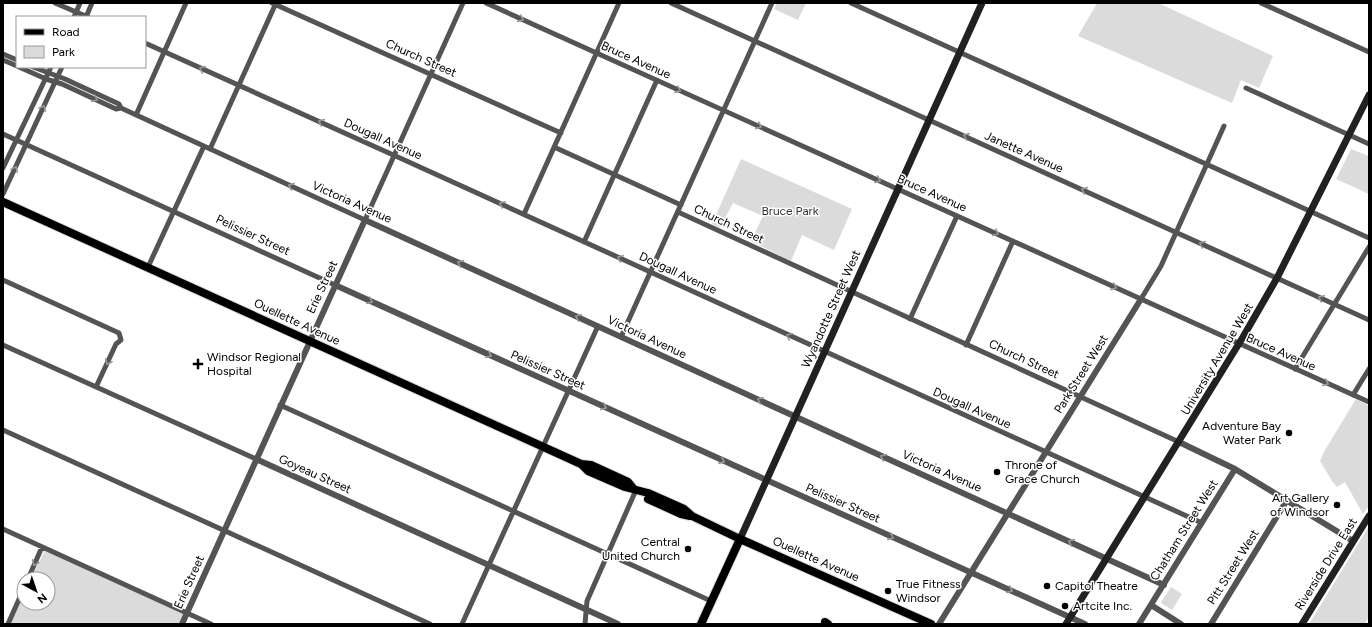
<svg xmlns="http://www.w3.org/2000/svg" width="1372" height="627" viewBox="0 0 1372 627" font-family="Figtree,sans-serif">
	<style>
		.green { fill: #dbdbdb }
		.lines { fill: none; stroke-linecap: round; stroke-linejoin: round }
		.primary-casing { stroke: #dbdbdb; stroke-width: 10 }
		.minor { stroke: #545454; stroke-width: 5 }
		.tertiary { stroke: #545454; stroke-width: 6 }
		.secondary { stroke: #212121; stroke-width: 7 }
		.primary { stroke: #000; stroke-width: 8 }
		.oneway { stroke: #989898 }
		.poi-dot { fill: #000; stroke: #fff; stroke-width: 1.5 }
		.labels { text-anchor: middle; stroke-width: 3; stroke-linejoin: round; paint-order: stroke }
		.street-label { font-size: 12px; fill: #000; stroke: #fff }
		.park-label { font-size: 12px; fill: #323232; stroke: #fff }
		.poi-label { font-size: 12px; fill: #000; stroke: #fff; text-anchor: start }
	</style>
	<rect width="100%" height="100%" fill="#fff"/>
	<path class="green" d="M777,3H806L798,20L774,9Z
		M1097,3H1158L1273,56L1259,88L1241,80L1232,103L1078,36Z
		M1351,149L1369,156V194L1336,179Z
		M741,159L852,209L834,250L802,235L791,261L751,241L763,216L733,203L720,228L712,224Z
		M1356,399L1369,406V506L1363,514L1345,482L1337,487L1332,481L1320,461L1325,450Z
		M1369,526V616L1365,624H1309Z
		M46,548L187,613L182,624H8L24,592V603H48V579H31Z
		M1171,587L1182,594L1172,610L1161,603V602Z"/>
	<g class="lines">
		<defs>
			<path id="primary" d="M3,202L581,464L588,471L625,487L648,493L684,509L692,516L740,539L931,624
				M581,464L591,465L628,482L633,488
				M648,499L681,514L690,516
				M701,624L740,539
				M825,624V622L828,624"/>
		</defs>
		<use href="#primary" class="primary-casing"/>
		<path class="minor" d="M55,3L88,17
			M272,3L561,133
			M486,3L1369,402
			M671,3L1369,320
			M851,3L1369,238
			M1261,3L1369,52
			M74,17L80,3
			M86,17L92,3
			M145,43L400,158L1202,523
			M3,54L17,60
			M3,60L17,66
			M19,67L46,79L62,84L116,109L121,108
			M33,67L65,79L119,104L121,108L365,220L463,3
			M1246,88L1369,144
			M136,115L186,3
			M3,134L335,285
			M554,147L681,205
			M210,149L276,3
			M3,168L51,67
			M3,194L62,67
			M678,212L1179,442
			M524,214L619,3
			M584,242L657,80
			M148,267L204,146
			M3,280L119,333L121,340L116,344L96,387
			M1141,299L1161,266L1224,126
			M910,319L957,216
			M621,337L772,3
			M3,345L256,459
			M966,345L1013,241
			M1295,369L1369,247
			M1353,395L1369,369
			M280,405L711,601
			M3,430L430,624
			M3,529L211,624
			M28,579L42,547
			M8,624L24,588
			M462,624L598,326
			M585,624L587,601L636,490"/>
		<path class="tertiary" d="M335,285L1085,624
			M1179,442L1235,469L1353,541
			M256,459L618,624
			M1151,605L1181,624
			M182,624L365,220L1164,585
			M939,624L1141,299
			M1139,624L1235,469
			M1211,624L1287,500"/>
		<path class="secondary" d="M740,539L982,3
			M1066,624L1243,337L1277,278L1369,95
			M1302,624L1369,516"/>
		<use href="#primary" class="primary"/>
	</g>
	<defs><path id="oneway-chevron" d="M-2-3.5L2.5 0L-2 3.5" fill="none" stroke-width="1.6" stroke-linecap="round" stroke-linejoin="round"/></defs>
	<g class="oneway">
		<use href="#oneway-chevron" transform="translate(521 19) rotate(24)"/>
		<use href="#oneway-chevron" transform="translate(202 69) rotate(-156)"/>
		<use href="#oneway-chevron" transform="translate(678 90) rotate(24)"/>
		<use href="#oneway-chevron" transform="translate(95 99) rotate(25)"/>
		<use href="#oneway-chevron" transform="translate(43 108) rotate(-65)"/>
		<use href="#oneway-chevron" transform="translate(321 122) rotate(-156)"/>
		<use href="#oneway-chevron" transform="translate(759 126) rotate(24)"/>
		<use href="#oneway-chevron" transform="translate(966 136) rotate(-156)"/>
		<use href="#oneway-chevron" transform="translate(15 169) rotate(-65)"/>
		<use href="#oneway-chevron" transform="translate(878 180) rotate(24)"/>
		<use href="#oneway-chevron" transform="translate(291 186) rotate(-156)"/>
		<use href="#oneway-chevron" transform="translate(1084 190) rotate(-156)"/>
		<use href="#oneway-chevron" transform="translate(502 204) rotate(-155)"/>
		<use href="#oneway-chevron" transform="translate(996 233) rotate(24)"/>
		<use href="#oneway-chevron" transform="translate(1202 244) rotate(-156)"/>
		<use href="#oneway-chevron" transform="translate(620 258) rotate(-155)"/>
		<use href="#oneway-chevron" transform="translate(460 263) rotate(-155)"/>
		<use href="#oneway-chevron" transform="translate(1114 287) rotate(24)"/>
		<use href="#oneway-chevron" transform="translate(1321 298) rotate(-155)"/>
		<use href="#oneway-chevron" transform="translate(370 301) rotate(24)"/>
		<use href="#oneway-chevron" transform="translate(578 317) rotate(-155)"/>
		<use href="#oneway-chevron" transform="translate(789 336) rotate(-155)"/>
		<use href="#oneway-chevron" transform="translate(489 355) rotate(25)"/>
		<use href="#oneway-chevron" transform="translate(108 362) rotate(115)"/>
		<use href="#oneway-chevron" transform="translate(1326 383) rotate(24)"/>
		<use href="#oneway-chevron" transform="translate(760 400) rotate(-155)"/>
		<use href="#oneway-chevron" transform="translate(604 407) rotate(24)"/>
		<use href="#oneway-chevron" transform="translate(883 457) rotate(-156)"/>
		<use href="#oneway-chevron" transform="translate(722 461) rotate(24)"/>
		<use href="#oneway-chevron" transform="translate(891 537) rotate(24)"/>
		<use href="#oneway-chevron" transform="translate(1071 542) rotate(-156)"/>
		<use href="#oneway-chevron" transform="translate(35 563) rotate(114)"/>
		<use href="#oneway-chevron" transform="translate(1010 590) rotate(24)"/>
	</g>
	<g class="poi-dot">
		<path d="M196 358h4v4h4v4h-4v4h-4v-4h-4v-4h4z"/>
		<circle cx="1289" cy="433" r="4"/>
		<circle cx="997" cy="472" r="4"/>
		<circle cx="1337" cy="505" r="4"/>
		<circle cx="688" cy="549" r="4"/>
		<circle cx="1047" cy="586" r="4"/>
		<circle cx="888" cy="591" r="4"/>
		<circle cx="1065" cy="606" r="4"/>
	</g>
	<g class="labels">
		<g class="street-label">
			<text transform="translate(421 58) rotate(24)" y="4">Church Street</text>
			<text transform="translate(636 60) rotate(24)" y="4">Bruce Avenue</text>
			<text transform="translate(383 139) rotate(24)" y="4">Dougall Avenue</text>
			<text transform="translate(1024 152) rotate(24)" y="4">Janette Avenue</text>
			<text transform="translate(932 193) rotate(24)" y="4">Bruce Avenue</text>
			<text transform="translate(352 202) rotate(24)" y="4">Victoria Avenue</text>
			<text transform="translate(729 224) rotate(25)" y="4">Church Street</text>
			<text transform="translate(253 235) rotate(25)" y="4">Pelissier Street</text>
			<text transform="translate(678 273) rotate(25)" y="4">Dougall Avenue</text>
			<text transform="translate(322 287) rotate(-65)" y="4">Erie Street</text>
			<text transform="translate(831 309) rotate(-66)" y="4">Wyandotte Street West</text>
			<text transform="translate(297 322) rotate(25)" y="4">Ouellette Avenue</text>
			<text transform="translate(647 337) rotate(25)" y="4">Victoria Avenue</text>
			<text transform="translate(1281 352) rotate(24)" y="4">Bruce Avenue</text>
			<text transform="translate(1024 359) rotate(25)" y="4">Church Street</text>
			<text transform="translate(1217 359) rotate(-59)" y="4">University Avenue West</text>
			<text transform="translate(548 370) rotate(24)" y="4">Pelissier Street</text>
			<text transform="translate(1081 374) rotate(-58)" y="4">Park Street West</text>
			<text transform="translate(972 408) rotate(24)" y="4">Dougall Avenue</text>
			<text transform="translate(942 471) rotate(24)" y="4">Victoria Avenue</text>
			<text transform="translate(315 474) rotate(24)" y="4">Goyeau Street</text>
			<text transform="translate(843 503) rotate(24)" y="4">Pelissier Street</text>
			<text transform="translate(1184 530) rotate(-58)" y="4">Chatham Street West</text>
			<text transform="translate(816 559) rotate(24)" y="4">Ouellette Avenue</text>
			<text transform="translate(1326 564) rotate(-58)" y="4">Riverside Drive East</text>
			<text transform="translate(1233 567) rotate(-58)" y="4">Pitt Street West</text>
			<text transform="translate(189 582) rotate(-66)" y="4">Erie Street</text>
		</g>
		<g class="park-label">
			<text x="790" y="215">Bruce Park</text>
		</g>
		<g class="poi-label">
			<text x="207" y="361">Windsor Regional<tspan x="207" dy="14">Hospital</tspan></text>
			<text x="1281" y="430" text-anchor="end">Adventure Bay<tspan x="1281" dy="14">Water Park</tspan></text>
			<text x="1005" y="469">Throne of<tspan x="1005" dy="14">Grace Church</tspan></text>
			<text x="1329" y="502" text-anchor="end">Art Gallery<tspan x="1329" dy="14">of Windsor</tspan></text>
			<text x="680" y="546" text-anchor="end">Central<tspan x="680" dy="14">United Church</tspan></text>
			<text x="896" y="588">True Fitness<tspan x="896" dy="14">Windsor</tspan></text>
			<text x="1055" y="590">Capitol Theatre</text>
			<text x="1073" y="610">Artcite Inc.</text>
		</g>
	</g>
	<rect width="1372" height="627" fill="none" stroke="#000000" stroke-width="8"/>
	<rect x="16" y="16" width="130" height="52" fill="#ffffff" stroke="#999999"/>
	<rect x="24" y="29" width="20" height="6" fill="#000000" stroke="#999999"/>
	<text x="52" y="36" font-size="12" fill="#000000">Road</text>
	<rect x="24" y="46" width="20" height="12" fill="#dbdbdb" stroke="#999999"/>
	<text x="52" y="56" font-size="12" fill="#000000">Park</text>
	<g transform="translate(36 591) rotate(140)"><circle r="19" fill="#ffffff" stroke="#999999"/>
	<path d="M0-3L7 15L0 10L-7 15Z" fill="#000000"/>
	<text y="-6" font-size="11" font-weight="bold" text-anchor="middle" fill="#000000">N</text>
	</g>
</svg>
